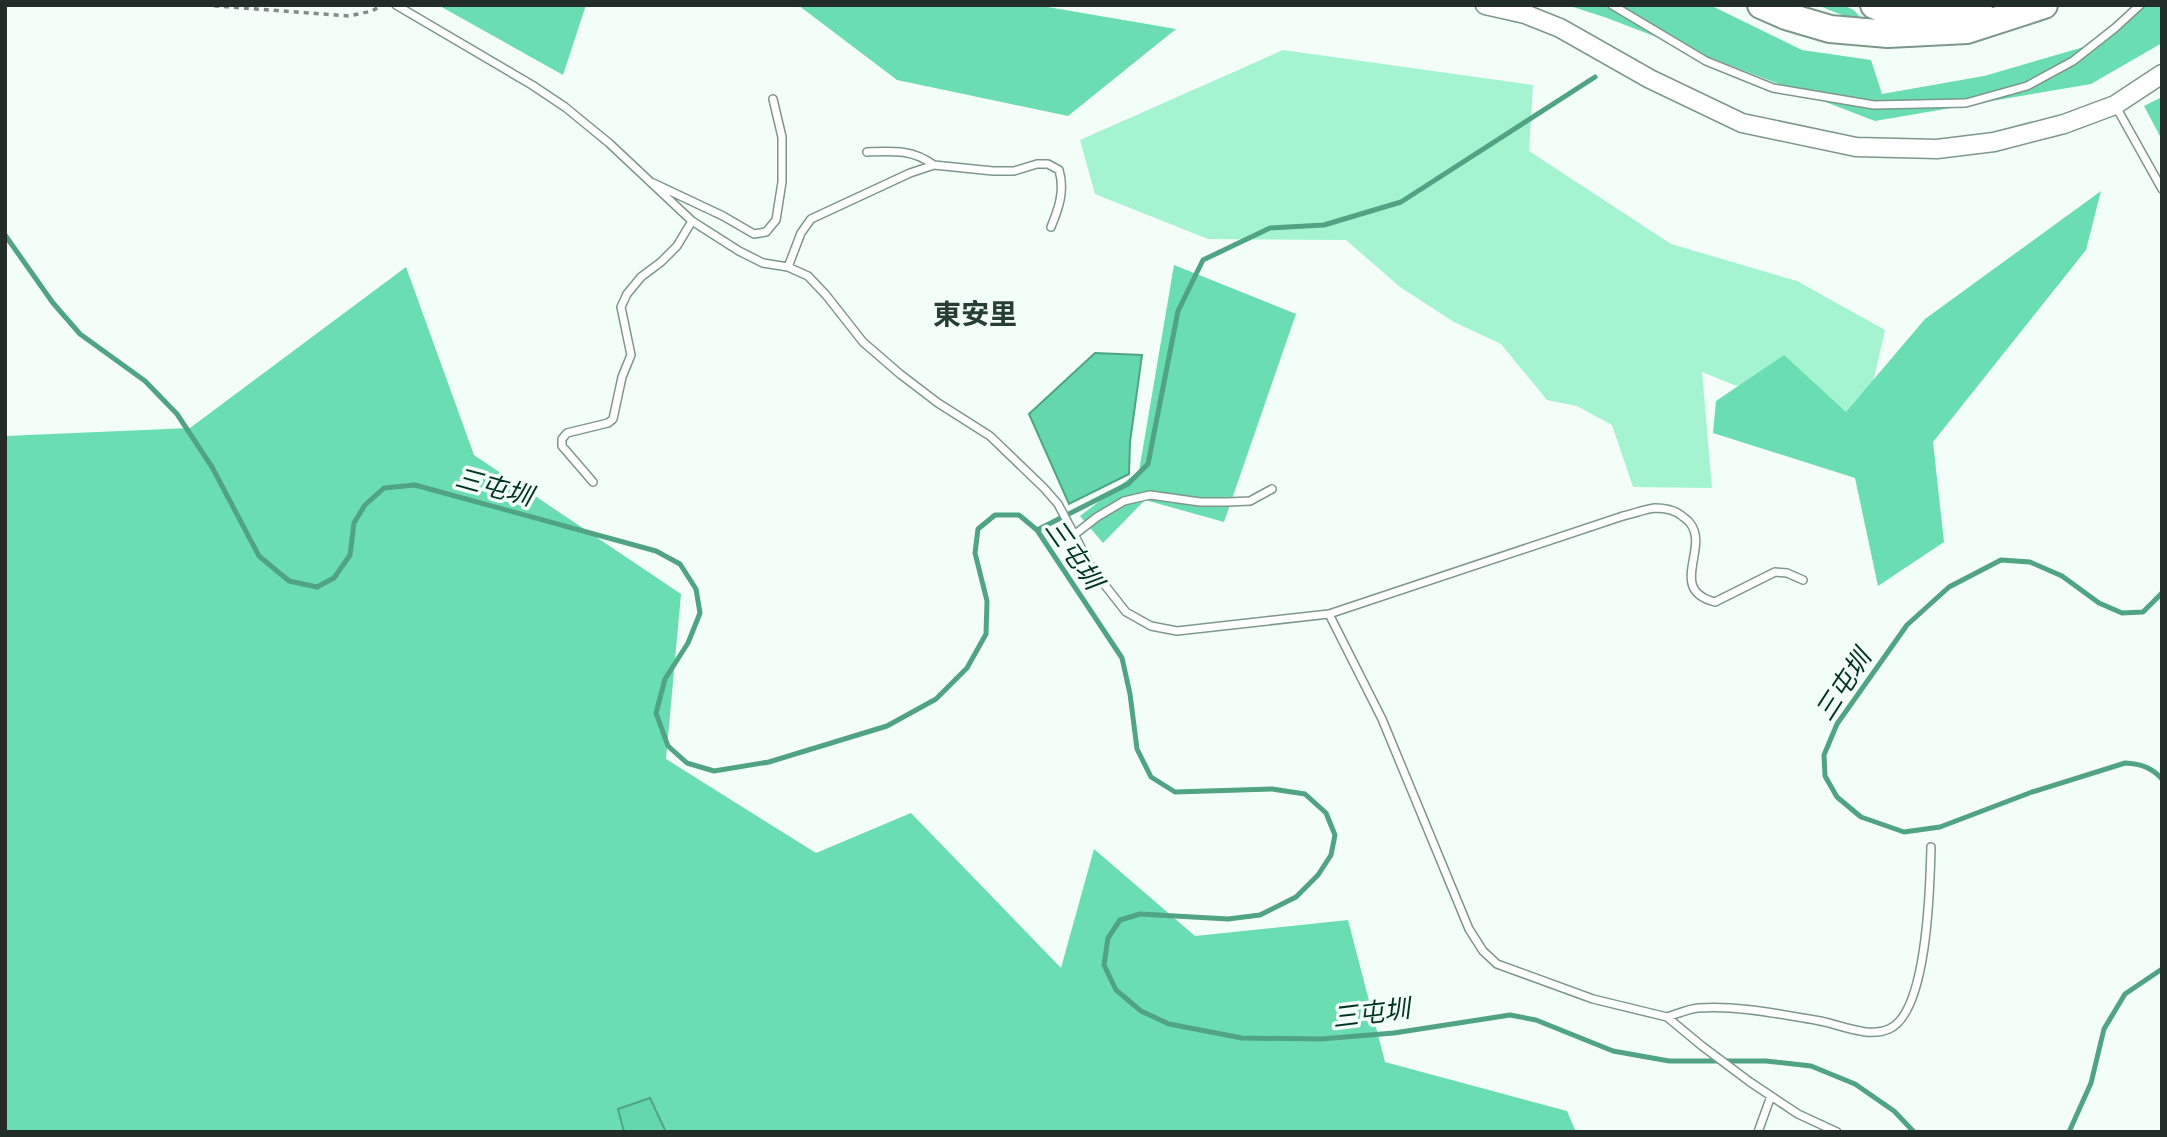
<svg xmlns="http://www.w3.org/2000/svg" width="2167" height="1137" viewBox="0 0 2167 1137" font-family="'DM Sans','Noto Sans TC',sans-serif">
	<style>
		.green { fill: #a4f4d2 }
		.forest { fill: #6adeb2 }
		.water { fill: #64d8ac; stroke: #50a484; stroke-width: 2 }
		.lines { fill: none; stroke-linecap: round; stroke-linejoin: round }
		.stream { stroke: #50a484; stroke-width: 5 }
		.service-casing { stroke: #7e978c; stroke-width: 10 }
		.tertiary-casing { stroke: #7e978c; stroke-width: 21 }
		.motorway-casing { stroke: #7e978c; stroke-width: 30 }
		.path { stroke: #828c87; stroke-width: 3.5; stroke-dasharray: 5 5; stroke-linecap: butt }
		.service { stroke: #fff; stroke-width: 7 }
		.tertiary { stroke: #fff; stroke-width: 18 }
		.motorway { stroke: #fff; stroke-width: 26 }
		.labels { text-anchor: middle; stroke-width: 7; stroke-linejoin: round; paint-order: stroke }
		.water-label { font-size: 26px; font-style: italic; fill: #003323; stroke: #f4fef9 }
		.quarter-label { font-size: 28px; font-weight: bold; fill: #283e34; stroke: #f4fef9 }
	</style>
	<rect width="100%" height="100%" fill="#f4fef9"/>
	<path class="green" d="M1283,50L1533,85L1529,151L1671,244L1797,281L1885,330L1860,439L1786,406L1702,372L1712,488L1633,487L1612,425L1577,406L1547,400L1501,344L1454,322L1400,287L1346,240L1208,239L1095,194L1080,140Z"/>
	<path class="forest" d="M438,5H586L563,75Z
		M798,5H1036L1176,29L1068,116L897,80Z
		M1567,5H1710L1802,50L1871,60L1882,94L1984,76L2094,44L2143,5H2162V43L2091,84L1875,121L1607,18Z
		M1817,5C1834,5 1852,2 1861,19L1857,21Z
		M2162,97V140L2144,106Z
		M2101,191L2086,250L1933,442L1944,542L1878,586L1855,478L1713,433L1716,401L1784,355L1846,412L1925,319Z
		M1174,265L1296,314L1224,522L1145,500L1103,543L1080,516L1139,471Z
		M406,267L474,455L681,594L666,759L816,853L911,813L1061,968L1094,849L1195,936L1348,920L1385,1062L1567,1111L1576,1132H5V436L190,428Z"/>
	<path class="water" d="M1095,353L1142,355L1130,442L1129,474L1069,504L1029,414Z
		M650,1098L666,1132H624L618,1109Z"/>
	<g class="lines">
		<path class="stream" d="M5,235L53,303L80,334L145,381L177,414L212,467L259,556L289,581L317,587L334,578L350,555L354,523L365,505L384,488L415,485L656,551L680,564L696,589L700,613L688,643L665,679L656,713L668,746L687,763L714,771L769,762L887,726L936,699L967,668L986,634L987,601L975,553L978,529L995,515H1019L1037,530L1122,658L1130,694L1137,749L1151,777L1175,792L1272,789L1305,794L1326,813L1335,835L1331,855L1318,875L1296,897L1260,915L1228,919L1140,914L1120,920L1108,938L1104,965L1116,990L1141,1011L1169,1024L1242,1038L1321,1039L1394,1033L1510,1015L1536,1020L1613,1051L1669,1061H1766L1811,1066L1855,1084L1894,1111L1914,1132
			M1037,530L1128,484L1148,464L1178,311L1203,260L1270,228L1324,225L1401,202L1595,77
			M2162,593L2143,612L2122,613L2099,603L2062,576L2030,562L2001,560L1949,587L1907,625L1837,724L1824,755L1825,776L1837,797L1861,817L1904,832L1940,827L2032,792L2125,763C2141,764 2151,767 2162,779
			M2069,1132L2091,1083L2104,1029L2125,994L2162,969"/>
		<defs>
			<path id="service" d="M396,5L532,85L565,107L609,143L692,221L739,251L763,263L788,267L808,276L826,295L863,342L900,374L938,403L990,436L1044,488L1058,504L1093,570L1126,612L1151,626L1177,631L1329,614L1623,516C1633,514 1645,509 1655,508C1663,508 1675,510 1682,516C1684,518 1688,520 1690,523C1710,548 1667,590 1715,602L1775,572L1787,573L1803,580
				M1612,5L1706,61L1773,88L1874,105L1966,103L2027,86L2073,61L2115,28L2140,5
				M2115,105L2162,189
				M867,152C892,151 912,149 934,165
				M653,183L723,216L754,234L766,232L776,220L782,182V137L773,99
				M788,267L801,233L811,219L910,173L934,165L993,171H1014L1037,164H1048L1059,170C1065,190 1059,208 1051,227
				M593,482L562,446V439L567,433L608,423L613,419L622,377L631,355L621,307L627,294L641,277L661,262L677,246L692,221
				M1074,535L1097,517L1124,501L1150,495L1200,502H1228L1250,501L1272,489
				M1329,614L1382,719L1469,929L1483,951L1497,964L1593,999L1667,1017L1702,1046L1750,1082L1798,1114L1837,1132
				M1667,1017C1677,1014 1688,1009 1698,1008C1737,1005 1778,1014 1815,1020C1837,1023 1867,1039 1889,1029C1928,1012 1930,885 1931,847
				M1758,1132L1771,1096"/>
			<path id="tertiary" d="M1485,5L1525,14L1560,28L1650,79L1742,123L1856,147L1937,149L1994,142L2064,124L2115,105L2162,74"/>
			<path id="motorway" d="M1761,5L1786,16L1830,29L1888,34L1967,30L2044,5
				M1874,5C1906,21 1946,18 1979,5"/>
		</defs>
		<use href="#service" class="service-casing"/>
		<use href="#tertiary" class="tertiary-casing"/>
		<use href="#motorway" class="motorway-casing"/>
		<path class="path" d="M204,5L349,16L372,11L382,5"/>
		<use href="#service" class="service"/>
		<use href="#tertiary" class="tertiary"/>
		<use href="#motorway" class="motorway"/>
	</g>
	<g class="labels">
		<g class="water-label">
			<text transform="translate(494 487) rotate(15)" y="9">三屯圳</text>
			<text transform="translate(1074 554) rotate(55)" y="9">三屯圳</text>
			<text transform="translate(1843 685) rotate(-57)" y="9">三屯圳</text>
			<text transform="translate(1371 1013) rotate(-7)" y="9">三屯圳</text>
		</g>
		<g class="quarter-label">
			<text x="975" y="324">東安里</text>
		</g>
	</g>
	<rect width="2167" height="1137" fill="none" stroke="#222c28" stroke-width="14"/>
</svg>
